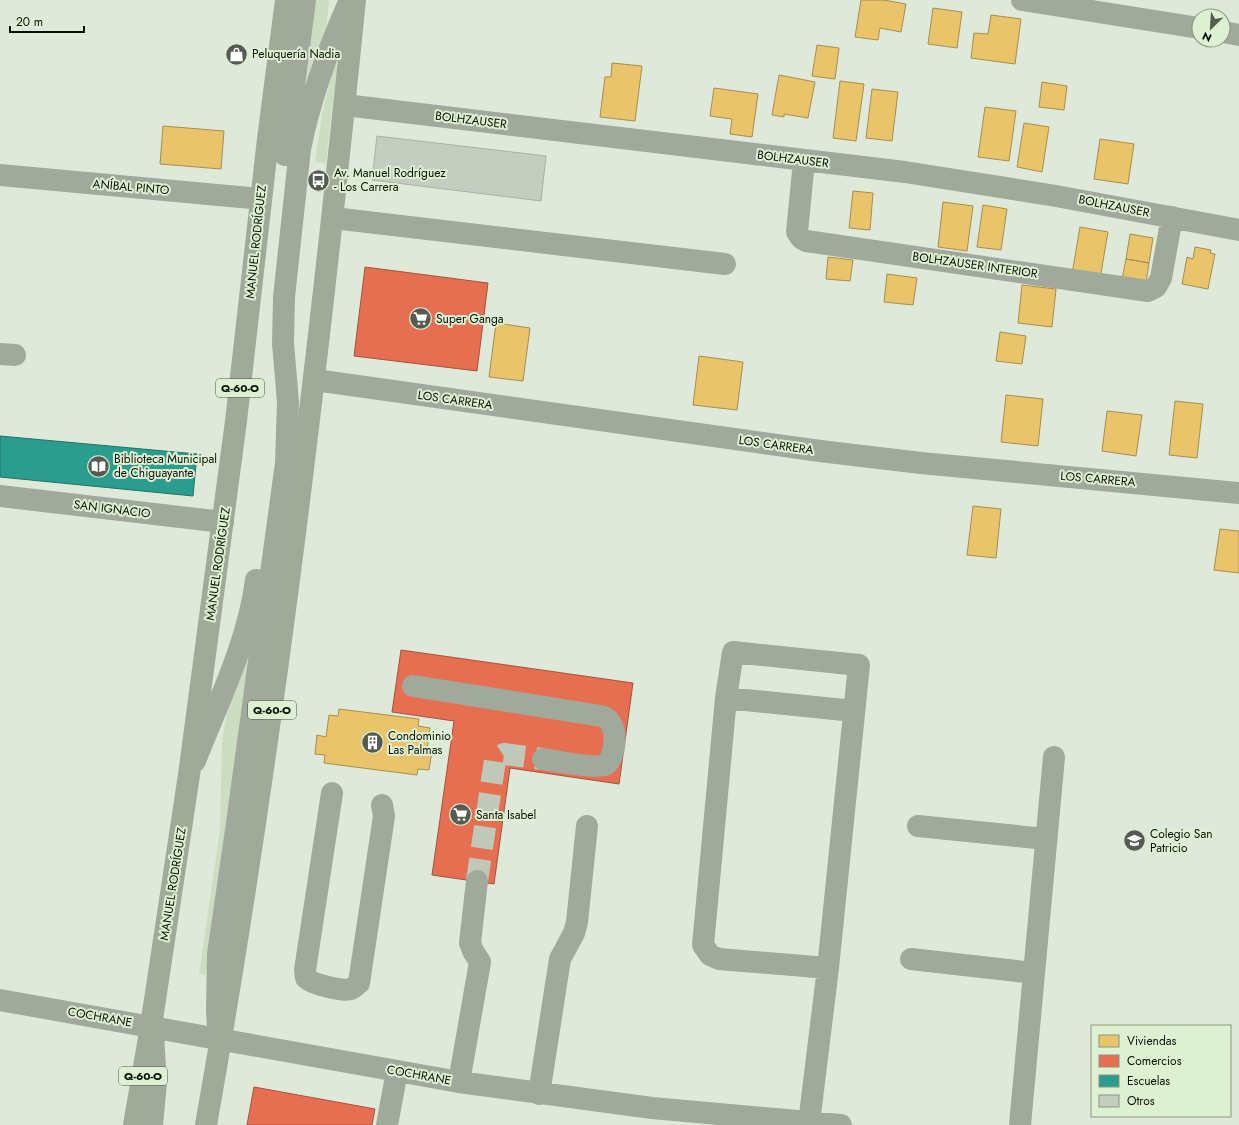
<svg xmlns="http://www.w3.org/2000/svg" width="1239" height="1125" viewBox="0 0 1239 1125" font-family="Jost,sans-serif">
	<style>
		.green { fill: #cdddc1 }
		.homes { fill: #e9c46a; stroke: #a68e4c }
		.shops { fill: #e76f51; stroke: #a4523a }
		.schools { fill: #2a9d8f; stroke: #207266 }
		.building { fill: #c5ccc0; stroke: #a9b1a4 }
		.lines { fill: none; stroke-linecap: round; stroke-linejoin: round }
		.minor-tunnel { stroke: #bfc8b9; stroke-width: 22; stroke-dasharray: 22 11; stroke-linecap: butt }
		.minor { stroke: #a1a99c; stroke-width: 22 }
		.major { stroke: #a0aa98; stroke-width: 22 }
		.labels { text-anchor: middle; stroke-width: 4; stroke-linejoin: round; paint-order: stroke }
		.shield { fill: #def0d2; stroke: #495243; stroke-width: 1 }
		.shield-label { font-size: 11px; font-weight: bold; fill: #090f06 }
		.poi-label { font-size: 12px; fill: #090f06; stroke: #def0d2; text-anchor: start }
		.street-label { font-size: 12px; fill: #090f06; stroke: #def0d2 }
	</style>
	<rect width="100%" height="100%" fill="#dfe9d9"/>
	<path class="green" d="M313,0H329L326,32L301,118Z
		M334,64L337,65L326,163L315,162L322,114Z
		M253,630L232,802L206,975L199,974L220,830L222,740L230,698Z"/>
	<path class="homes" d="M861,0H884L906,4L901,32L880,28L878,40L855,37Z
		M933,8L962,12L957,48L928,44Z
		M991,15L1021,19L1015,64L971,58L974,33L988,34Z
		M817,45L839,48L835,79L812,76Z
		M612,63L642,66L635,121L600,117L605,77H611Z
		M779,75L815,82L808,118L784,114V117L772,115Z
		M840,81L864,84L856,141L833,138Z
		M1042,82L1067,86L1064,110L1039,107Z
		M714,88L758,94L752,137L730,134L732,119L710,116Z
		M872,89L898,92L892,141L866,138Z
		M985,107L1016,111L1009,161L978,157Z
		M1024,123L1049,127L1042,172L1017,167Z
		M163,126L224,131L221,169L160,164Z
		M1100,139L1134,144L1128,184L1094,179Z
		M853,191L873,193L870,230L849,228Z
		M943,202L973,206L967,251L938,247Z
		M983,205L1007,209L1001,250L977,247Z
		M1080,227L1108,232L1100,279L1072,274Z
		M1130,234L1153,238L1149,263L1126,259Z
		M1195,247L1211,250L1210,253L1215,254L1208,289L1182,284L1187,257L1193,259Z
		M828,257L853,260L850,281L826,279Z
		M1126,259L1149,263L1146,283L1122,279Z
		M887,274L917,278L913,305L884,302Z
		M1022,285L1056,289L1052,327L1018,323Z
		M496,323L530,328L523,381L489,377Z
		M1000,332L1026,336L1022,364L996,361Z
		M699,356L743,362L737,410L693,405Z
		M1006,395L1043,399L1038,446L1001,442Z
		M1175,401L1203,404L1197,458L1169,455Z
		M1107,411L1142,415L1136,456L1102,451Z
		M973,506L1001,509L996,558L967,555Z
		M1220,529L1239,531V573L1214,570Z
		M339,709L419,719L418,726L430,728L427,750H432L429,770L418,769L417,775L324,763L325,755L315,754L317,735L326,737L329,715L338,716Z"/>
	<path class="shops" d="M365,267L488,283L477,371L354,356Z
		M401,650L633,683L619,784L510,768L494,884L432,875L454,721L392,712Z
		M254,1087L375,1109L372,1125H247Z"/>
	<path class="schools" d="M0,436L197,454L193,496L0,477Z"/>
	<path class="building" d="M377,136L546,156L541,201L372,180Z"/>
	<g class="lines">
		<path class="minor-tunnel" d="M477,881L495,760L504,754L543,759"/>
		<path class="minor" d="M1022,0L1199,28
			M1223,32L1239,35
			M345,105L905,172L1056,196L1239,230
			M285,155L305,0
			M804,161L797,232L801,238L806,241L1148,291L1156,287L1161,278L1172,217
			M0,175L261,199
			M333,218L725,264
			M0,354L15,355
			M315,380L820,451L921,463L1239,493
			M0,496L223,522
			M413,686L601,716C621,720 616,759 605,765C597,769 554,761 543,759
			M726,698L854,711
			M195,761C218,702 248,643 256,580
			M332,793L305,970L306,978C312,984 343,992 351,989C354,988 356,985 359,983L384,816L382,805
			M918,826L1046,839
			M911,959L1034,973
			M0,1000L459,1082L652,1108L841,1125
			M218,1026L217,1011L218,954L237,823L286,463L288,402L283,343L284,297L300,149C310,99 329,47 350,0
			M459,1082L480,962L473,951L470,943L477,881
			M539,1094L560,959L574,933L577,922L587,826
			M809,1123L828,968L859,665L733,652L726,698L703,945L710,955L719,959L828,968
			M152,1125L156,1083L153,1035
			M387,1125L397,1071
			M1020,1125L1054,757"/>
		<path class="major" d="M134,1125L151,1026L189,775L236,421L268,139L286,0
			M206,1125C272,752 317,377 355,0"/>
	</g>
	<defs>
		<symbol id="shop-disc" viewBox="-11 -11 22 22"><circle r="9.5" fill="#545b50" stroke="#def0d2"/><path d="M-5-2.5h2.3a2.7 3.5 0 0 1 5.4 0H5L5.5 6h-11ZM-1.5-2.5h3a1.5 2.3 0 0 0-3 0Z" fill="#fff"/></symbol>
		<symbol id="bus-disc" viewBox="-11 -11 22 22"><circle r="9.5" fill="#545b50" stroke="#def0d2"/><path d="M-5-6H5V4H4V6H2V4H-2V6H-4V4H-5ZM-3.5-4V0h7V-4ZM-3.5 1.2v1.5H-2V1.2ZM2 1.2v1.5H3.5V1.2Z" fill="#fff"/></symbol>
		<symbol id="supermarket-disc" viewBox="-11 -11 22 22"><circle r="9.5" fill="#545b50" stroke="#def0d2"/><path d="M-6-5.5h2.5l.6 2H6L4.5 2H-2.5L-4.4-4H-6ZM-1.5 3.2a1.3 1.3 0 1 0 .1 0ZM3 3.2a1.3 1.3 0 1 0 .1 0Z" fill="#fff"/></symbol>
		<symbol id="library-disc" viewBox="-11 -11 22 22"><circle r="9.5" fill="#545b50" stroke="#def0d2"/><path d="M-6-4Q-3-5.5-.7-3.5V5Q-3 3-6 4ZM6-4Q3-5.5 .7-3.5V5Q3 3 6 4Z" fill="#fff"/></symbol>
		<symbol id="building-disc" viewBox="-11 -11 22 22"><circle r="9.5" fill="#545b50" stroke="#def0d2"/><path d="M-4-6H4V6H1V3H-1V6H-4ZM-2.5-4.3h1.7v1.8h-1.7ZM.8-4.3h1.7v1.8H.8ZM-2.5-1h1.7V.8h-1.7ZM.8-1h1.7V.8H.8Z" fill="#fff"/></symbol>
		<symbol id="school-disc" viewBox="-11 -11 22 22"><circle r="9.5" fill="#545b50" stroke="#def0d2"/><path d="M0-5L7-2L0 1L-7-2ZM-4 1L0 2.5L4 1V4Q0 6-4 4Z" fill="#fff"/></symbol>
	</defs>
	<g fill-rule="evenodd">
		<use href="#shop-disc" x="224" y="42" width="25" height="25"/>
		<use href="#bus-disc" x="306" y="168" width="25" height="25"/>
		<use href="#supermarket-disc" x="408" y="306" width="25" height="25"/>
		<use href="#library-disc" x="86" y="454" width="25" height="25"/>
		<use href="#building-disc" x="360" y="730" width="25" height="25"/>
		<use href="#supermarket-disc" x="448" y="802" width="25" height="25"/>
		<use href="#school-disc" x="1122" y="828" width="25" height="25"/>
	</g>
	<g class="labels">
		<g class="shield">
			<rect x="216" y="379" width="48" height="18" rx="3"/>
			<rect x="248" y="701" width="48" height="18" rx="3"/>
			<rect x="119" y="1067" width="48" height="18" rx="3"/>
		</g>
		<g class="shield-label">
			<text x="240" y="392">Q-60-O</text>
			<text x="272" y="714">Q-60-O</text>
			<text x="143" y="1080">Q-60-O</text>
		</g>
		<g class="poi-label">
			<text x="252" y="58">Peluquería Nadia</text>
			<text x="334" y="177">Av. Manuel Rodríguez<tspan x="334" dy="14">- Los Carrera</tspan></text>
			<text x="436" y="323">Super Ganga</text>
			<text x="114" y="463">Biblioteca Municipal<tspan x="114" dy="14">de Chiguayante</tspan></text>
			<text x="388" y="740">Condominio<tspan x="388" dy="14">Las Palmas</tspan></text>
			<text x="476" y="819">Santa Isabel</text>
			<text x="1150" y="838">Colegio San<tspan x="1150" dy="14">Patricio</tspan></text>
		</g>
		<g class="street-label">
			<text transform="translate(471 120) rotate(7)" y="4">BOLHZAUSER</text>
			<text transform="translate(793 159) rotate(7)" y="4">BOLHZAUSER</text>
			<text transform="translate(131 187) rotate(5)" y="4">ANÍBAL PINTO</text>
			<text transform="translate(1114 206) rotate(11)" y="4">BOLHZAUSER</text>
			<text transform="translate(256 242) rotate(-84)" y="4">MANUEL RODRÍGUEZ</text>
			<text transform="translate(975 265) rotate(8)" y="4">BOLHZAUSER INTERIOR</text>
			<text transform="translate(455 400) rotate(8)" y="4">LOS CARRERA</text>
			<text transform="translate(776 445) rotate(8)" y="4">LOS CARRERA</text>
			<text transform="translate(1098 479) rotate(5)" y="4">LOS CARRERA</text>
			<text transform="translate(112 509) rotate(7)" y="4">SAN IGNACIO</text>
			<text transform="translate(218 564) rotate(-82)" y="4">MANUEL RODRÍGUEZ</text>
			<text transform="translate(173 884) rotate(-81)" y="4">MANUEL RODRÍGUEZ</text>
			<text transform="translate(100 1017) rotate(10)" y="4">COCHRANE</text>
			<text transform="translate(419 1075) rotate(10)" y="4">COCHRANE</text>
		</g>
	</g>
	<rect x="1091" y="1025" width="140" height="92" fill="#def0d2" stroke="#899680"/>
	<rect x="1099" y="1035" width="20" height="12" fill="#e9c46a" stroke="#899680"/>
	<text x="1127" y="1045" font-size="12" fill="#090f06">Viviendas</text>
	<rect x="1099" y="1055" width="20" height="12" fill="#e76f51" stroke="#899680"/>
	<text x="1127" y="1065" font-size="12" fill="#090f06">Comercios</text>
	<rect x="1099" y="1075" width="20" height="12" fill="#2a9d8f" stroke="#899680"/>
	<text x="1127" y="1085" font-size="12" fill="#090f06">Escuelas</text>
	<rect x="1099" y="1095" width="20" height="12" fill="#c5ccc0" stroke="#899680"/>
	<text x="1127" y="1105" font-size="12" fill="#090f06">Otros</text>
	<g transform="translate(1211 28) rotate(205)"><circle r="19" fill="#def0d2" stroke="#899680"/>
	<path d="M0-3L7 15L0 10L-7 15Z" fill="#545b50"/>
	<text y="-6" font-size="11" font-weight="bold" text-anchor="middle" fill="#090f06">N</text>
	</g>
	<path d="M10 26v6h74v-6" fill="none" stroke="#090f06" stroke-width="2"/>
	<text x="16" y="26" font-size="12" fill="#090f06" stroke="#def0d2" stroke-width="3" paint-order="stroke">20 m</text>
</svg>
